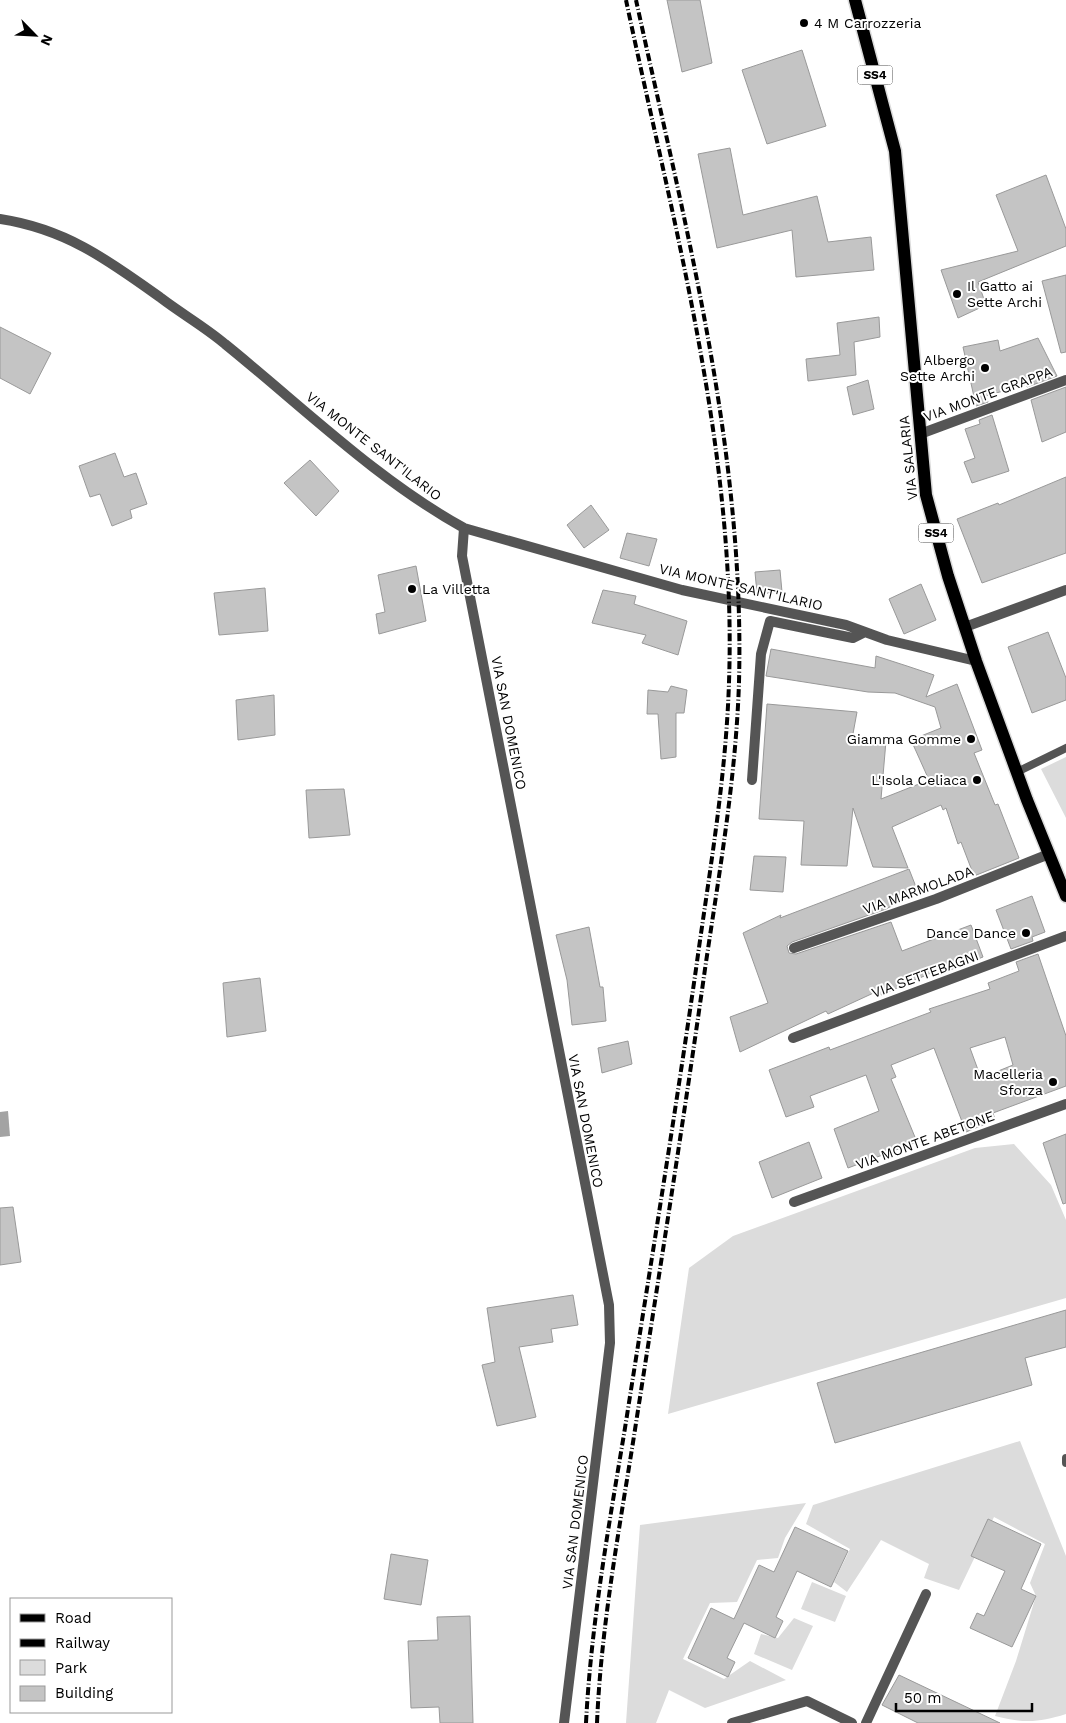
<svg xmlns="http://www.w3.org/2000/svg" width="1066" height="1723" viewBox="0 0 1066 1723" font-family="'Work Sans',sans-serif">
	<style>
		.green { fill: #dcdcdc }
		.water { fill: #a3a3a3 }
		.building { fill: #c4c4c4; stroke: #999; fill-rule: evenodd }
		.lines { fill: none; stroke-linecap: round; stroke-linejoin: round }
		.primary-casing { stroke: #dbdbdb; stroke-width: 15 }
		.service { stroke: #555; stroke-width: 8 }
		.minor { stroke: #555; stroke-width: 10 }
		.primary { stroke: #000; stroke-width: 12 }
		.rail { stroke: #000; stroke-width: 4; stroke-dasharray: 8 2.5 1 2.5; stroke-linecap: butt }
		.poi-dot { fill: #000; stroke: #fff; stroke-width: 2 }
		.labels { text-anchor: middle; stroke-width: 4; stroke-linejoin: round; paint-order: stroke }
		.shield { fill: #fff; stroke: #4c4c4c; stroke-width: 1 }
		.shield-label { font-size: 12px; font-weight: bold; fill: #000 }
		.poi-label { font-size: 14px; fill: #000; stroke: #fff; text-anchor: end }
		.street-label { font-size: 14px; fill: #000; stroke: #fff }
	</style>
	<rect width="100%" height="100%" fill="#fff"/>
	<path class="green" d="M1066,757V818L1041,769Z
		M1014,1144L1051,1185L1066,1220V1298L668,1414L689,1268L733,1236L975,1148Z
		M1020,1441L1066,1556V1714C1038,1723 1023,1723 995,1716L1016,1661L1036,1596L1030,1583L1045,1544L994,1517L959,1590L924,1578L929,1564L881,1540L847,1592L834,1582L850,1549L806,1524L813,1505Z
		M806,1503L785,1538L778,1558L757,1560L737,1602L710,1603L683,1659L724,1679L750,1661L786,1680L705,1708L669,1690L656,1723H626L640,1525Z
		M812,1582L846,1596L835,1622L801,1609Z
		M794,1618L813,1626L792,1670L754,1654L761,1634L778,1638Z"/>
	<path class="water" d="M8,1111L10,1136L0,1137V1112Z"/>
	<path class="building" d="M667,0H700L712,63L682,72Z
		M802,50L826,126L767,144L742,70Z
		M730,148L743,215L817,196L828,242L871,237L874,270L796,277L792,230L717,248L698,154Z
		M1046,175L1066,229V246L978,282L986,305L958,318L941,270L1018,251L996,195Z
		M1066,275V352L1061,353L1042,281Z
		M879,317L880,337L854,342L856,375L808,381L806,359L840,355L837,323Z
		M0,327L51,353L30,394L0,378Z
		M1038,338L1057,376L1027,387V384L986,396L988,402L976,406L963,347L998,340L1000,351Z
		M868,380L874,409L853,415L847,387Z
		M1066,387V432L1042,442L1031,400Z
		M992,415L1009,471L972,483L964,462L975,458L965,429L980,424L979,420Z
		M115,453L124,477L136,473L147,504L130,510L132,518L112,526L100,494L90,497L79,466Z
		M310,460L339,491L316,516L284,483Z
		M1066,477V553L982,583L957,519L998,503L999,505Z
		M591,505L609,530L584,548L567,525Z
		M627,533L657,539L649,566L620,558Z
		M416,566L426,621L379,634L376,614L385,612L378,575Z
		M780,570L782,592L757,594L755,572Z
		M921,584L936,620L904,634L889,599Z
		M265,588L268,631L219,635L214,593Z
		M603,590L636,596L634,604L687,621L678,655L642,643L646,635L592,623Z
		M1048,632L1066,678V700L1032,713L1008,647Z
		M771,649L875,668L876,656L907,666L934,675L926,697L957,684L982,750L974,753L995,805L998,804L1019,858L974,876L961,842L958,844L946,808L943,810L941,805L892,827L908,868L873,867L853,808L847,866L801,865L804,821L759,819L767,704L857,712L852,739L886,741L881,799L929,780L911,740L941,728L935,707L895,693L868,692L766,676Z
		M671,686L687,690L684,713H676V757L661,759L658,714H647L648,690L668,692Z
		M274,695L275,735L238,740L236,700Z
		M344,789L350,835L309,838L306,790Z
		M754,856L786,857L783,892L750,890Z
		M909,869L918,892L886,909L792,942L787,946L789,953L796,954L891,922L902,951L971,925L983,957L932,977L931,973L881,995L880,990L828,1014L826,1011L740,1052L730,1017L768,1003L743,933L781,915L780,918Z
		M1032,896L1045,932L1032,937L1033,941L1011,949L996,910Z
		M589,927L600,987H603L606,1021L572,1025L567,980L556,935Z
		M1038,954L1066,1036V1086L993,1113L995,1120L966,1132L934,1048L891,1065L896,1077L891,1079L917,1142L848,1168L834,1129L879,1111L866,1075L810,1096L814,1107L786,1117L769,1070L829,1047L830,1050L931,1012L929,1009L990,989L988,983L1019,971L1016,962ZM1005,1037L1013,1065L981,1078L970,1048Z
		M260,978L266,1031L227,1037L223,983Z
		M628,1041L632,1064L602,1073L598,1048Z
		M1066,1134V1203L1063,1204L1043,1143Z
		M809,1142L822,1178L772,1198L759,1162Z
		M13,1207L21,1262L0,1265V1208Z
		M573,1295L578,1325L551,1329L553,1342L519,1347L536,1417L497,1426L482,1365L495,1362L487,1308Z
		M1066,1310V1347L1025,1358L1032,1385L835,1443L817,1383Z
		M988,1519L1041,1544L1021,1589L1036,1596L1012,1647L970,1628L977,1613L984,1616L1005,1571L971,1556Z
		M795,1527L848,1551L831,1587L797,1571L776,1617L783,1621L775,1638L744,1623L727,1658L735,1662L728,1677L688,1658L711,1608L734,1619L759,1565L774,1572Z
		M391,1554L428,1560L421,1605L384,1599Z
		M470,1616L473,1723H440L439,1707L411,1708L408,1641L438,1640L437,1617Z
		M899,1675L1000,1723H918L882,1705Z"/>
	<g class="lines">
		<defs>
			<path id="primary" d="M855,0L895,151L926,495L948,576L976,661L1027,800L1066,896"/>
		</defs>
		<use href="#primary" class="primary-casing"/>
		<path class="service" d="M1017,772L1066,748
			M1066,1458V1463"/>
		<path class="minor" d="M0,219C66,229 108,260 161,298C182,314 205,327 225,344C303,407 377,480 464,528L682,590L846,625L887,640L976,661
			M920,434L1066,380
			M464,528L462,556L609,1305L610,1343L564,1723
			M965,627L1066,590
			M752,780L761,654L770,621L853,638L865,632
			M794,948L936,899L1049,854
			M793,1038L1066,936
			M794,1202L1066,1104
			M732,1723L807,1701L852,1723
			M866,1723L926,1594"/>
		<use href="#primary" class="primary"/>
		<path class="rail" d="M586,1723C591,1624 609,1525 625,1428C649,1275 674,1122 696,969C709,874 726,779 729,682C737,453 673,223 626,0
			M597,1723C601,1627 619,1531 634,1436C658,1281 683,1125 705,969C719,874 736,778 739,682C745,451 685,225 636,0"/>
	</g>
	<g class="poi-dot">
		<circle cx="804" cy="23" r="5"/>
		<circle cx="957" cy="294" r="5"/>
		<circle cx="985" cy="368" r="5"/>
		<circle cx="412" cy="589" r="5"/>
		<circle cx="971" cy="739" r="5"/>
		<circle cx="977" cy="780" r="5"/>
		<circle cx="1026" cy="933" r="5"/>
		<circle cx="1053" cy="1082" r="5"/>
	</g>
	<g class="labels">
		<g class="shield">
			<rect x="857.5" y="65.5" width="35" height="19" rx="4"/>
			<rect x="918.5" y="523.5" width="35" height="19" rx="4"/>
		</g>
		<g class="shield-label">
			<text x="875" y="79">SS4</text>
			<text x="936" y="537">SS4</text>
		</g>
		<g class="poi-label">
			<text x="814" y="28" text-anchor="start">4 M Carrozzeria</text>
			<text x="967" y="291" text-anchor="start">Il Gatto ai<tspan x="967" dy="16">Sette Archi</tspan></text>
			<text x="975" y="365">Albergo<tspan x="975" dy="16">Sette Archi</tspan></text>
			<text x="422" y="594" text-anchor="start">La Villetta</text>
			<text x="961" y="744">Giamma Gomme</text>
			<text x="967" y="785">L'Isola Celiaca</text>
			<text x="1016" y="938">Dance Dance</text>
			<text x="1043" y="1079">Macelleria<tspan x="1043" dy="16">Sforza</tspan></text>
		</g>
		<g class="street-label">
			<text transform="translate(988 394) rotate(-20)" y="5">VIA MONTE GRAPPA</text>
			<text transform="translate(374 446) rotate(38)" y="5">VIA MONTE SANT'ILARIO</text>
			<text transform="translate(908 458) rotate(-96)" y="5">VIA SALARIA</text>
			<text transform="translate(741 587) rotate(13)" y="5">VIA MONTE SANT'ILARIO</text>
			<text transform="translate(509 723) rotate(79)" y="5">VIA SAN DOMENICO</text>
			<text transform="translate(918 890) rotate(-20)" y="5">VIA MARMOLADA</text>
			<text transform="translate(925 974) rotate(-20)" y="5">VIA SETTEBAGNI</text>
			<text transform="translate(586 1121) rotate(79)" y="5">VIA SAN DOMENICO</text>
			<text transform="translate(925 1140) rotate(-20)" y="5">VIA MONTE ABETONE</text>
			<text transform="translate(575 1522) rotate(-83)" y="5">VIA SAN DOMENICO</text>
		</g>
	</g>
	<rect x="10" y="1598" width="162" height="115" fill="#ffffff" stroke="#999999"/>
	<rect x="20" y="1614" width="25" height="8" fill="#000000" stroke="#999999"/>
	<text x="55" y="1623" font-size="15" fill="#000000">Road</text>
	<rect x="20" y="1639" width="25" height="8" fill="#000000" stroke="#999999"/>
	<text x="55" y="1648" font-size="15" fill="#000000">Railway</text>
	<rect x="20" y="1660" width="25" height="15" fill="#dcdcdc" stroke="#999999"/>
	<text x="55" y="1673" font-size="15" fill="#000000">Park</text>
	<rect x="20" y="1686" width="25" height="15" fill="#c4c4c4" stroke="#999999"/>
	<text x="55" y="1698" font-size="15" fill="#000000">Building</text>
	<g transform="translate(35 35) rotate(114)" stroke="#ffffff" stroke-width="4" paint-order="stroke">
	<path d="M0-4L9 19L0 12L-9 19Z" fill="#000000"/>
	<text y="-8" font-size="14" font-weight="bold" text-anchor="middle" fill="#000000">N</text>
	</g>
	<path d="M896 1703v8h136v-8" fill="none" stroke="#000000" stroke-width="2.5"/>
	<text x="904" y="1703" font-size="15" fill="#000000" stroke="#ffffff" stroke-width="4" paint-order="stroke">50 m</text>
</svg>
